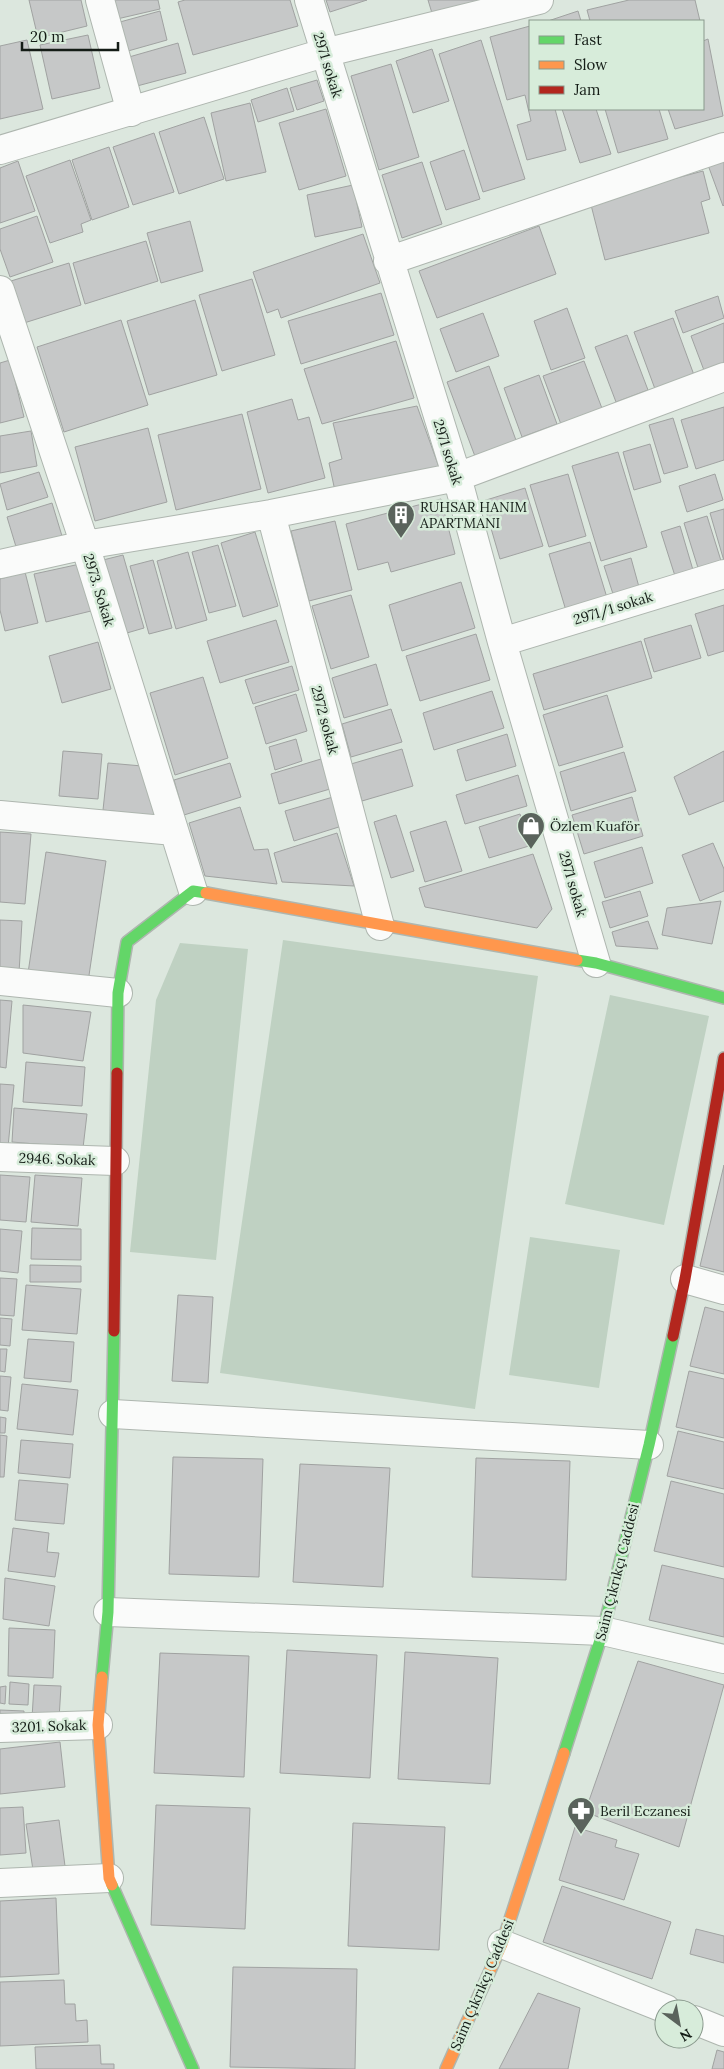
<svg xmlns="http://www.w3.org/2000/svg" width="724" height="2069" viewBox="0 0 724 2069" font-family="Lora,serif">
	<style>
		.green { fill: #bfd1c2 }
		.building { fill: #c6c8c8; stroke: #a0a2a1 }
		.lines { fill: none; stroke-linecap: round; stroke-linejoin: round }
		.street-casing { stroke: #aeb6af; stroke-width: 30 }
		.fast-casing { stroke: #aeb6af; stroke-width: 14 }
		.slow-casing { stroke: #aeb6af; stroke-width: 14 }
		.jam-casing { stroke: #aeb6af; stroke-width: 14 }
		.street { stroke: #fafbfa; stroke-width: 28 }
		.fast { stroke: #63d668; stroke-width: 11 }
		.slow { stroke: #ff974d; stroke-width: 11 }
		.jam { stroke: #b3261e; stroke-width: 11 }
		.labels { text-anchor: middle; stroke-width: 5; stroke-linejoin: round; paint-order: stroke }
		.street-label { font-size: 14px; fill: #141c16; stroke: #d7ecda }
		.poi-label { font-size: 14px; fill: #141c16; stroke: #d7ecda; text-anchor: start }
	</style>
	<rect width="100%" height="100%" fill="#dce7de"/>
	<path class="green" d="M283,940L538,976L475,1409L220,1373Z
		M180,943L248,949L216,1260L130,1252L156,1000Z
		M610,995L709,1016L664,1225L565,1204Z
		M530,1237L620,1250L599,1388L509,1375Z"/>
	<path class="building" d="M29,0H81L87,26L38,38Z
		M112,0H158L160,9L117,19Z
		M185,0H290L298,26L193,55L178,2Z
		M326,0H367L330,12Z
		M428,0H491L435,23Z
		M629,0H695L700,21H590L587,10Z
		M160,11L167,40L128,51L120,22Z
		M578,11L581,21H548Z
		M530,26V109H555L566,150L527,160L517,125L531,121L525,95L507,100L490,37Z
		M88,35L100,88L52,99L40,45Z
		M708,39L723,116L675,129L668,109H703V41Z
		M27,40L43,109L0,119V46Z
		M481,40L525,179L483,192L439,54Z
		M178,43L186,73L137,86L129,57Z
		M432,49L449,101L413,113L396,61Z
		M391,64L419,157L379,170L351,76Z
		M317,80L324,101L297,110L290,88Z
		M287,88L294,111L258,122L251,100Z
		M250,103L266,172L226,181L211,113Z
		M326,109L346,176L299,190L279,123Z
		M562,109H596L611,154L580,163Z
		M605,109H659L668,139L618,153Z
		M204,117L224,179L179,194L159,132Z
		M154,133L174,192L133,205L113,147Z
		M109,147L129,207L92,220L72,160Z
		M464,150L480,199L446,210L430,162Z
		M724,159V205L723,206L708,165Z
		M70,160L91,220L81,224L83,232L50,243L26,176Z
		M18,161L35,211L0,223V168Z
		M422,162L442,224L402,238L382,175Z
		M703,171L710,199L701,202L709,233L605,260L590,201Z
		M353,185L362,227L315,237L307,195Z
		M37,216L53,262L10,277L0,249V229Z
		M190,221L203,271L161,283L147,233Z
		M539,226L556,274L437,318L419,271Z
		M363,234L380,283L281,318L278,309L267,313L253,272Z
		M146,241L158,281L85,304L73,263Z
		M69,263L81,305L24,323L11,281Z
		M252,279L275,355L222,371L199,295Z
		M381,293L394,335L301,364L288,321Z
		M718,296L724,318L683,333L675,311Z
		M195,300L217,375L149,395L127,321Z
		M567,308L585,358L551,370L534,321Z
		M483,313L499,356L456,372L440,329Z
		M673,318L694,375L655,389L634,332Z
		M121,320L148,405L64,432L37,347Z
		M724,323V366L705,373L691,336Z
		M627,335L648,390L616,402L595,347Z
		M396,341L414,398L322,424L304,369Z
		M10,360L24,417L0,423V363Z
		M584,361L603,411L562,427L543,376Z
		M489,366L517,443L476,459L447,382Z
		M539,375L557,424L522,437L504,388Z
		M292,399L298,420L309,417L325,478L268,493L247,412Z
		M417,406L440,470L335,491L329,463L342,459L333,423Z
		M724,407V460L696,469L681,420Z
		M242,414L261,489L176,510L158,435Z
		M673,418L688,467L664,474L649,425Z
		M148,428L167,502L95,521L75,447Z
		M31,431L37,466L0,473V436Z
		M650,444L661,482L634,490L623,452Z
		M618,452L647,547L601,561L572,466Z
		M39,472L48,497L7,510L0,484Z
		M568,474L586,536L549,547L530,485Z
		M715,474L723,500L687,512L679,486Z
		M525,488L543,546L500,559L483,501Z
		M441,499L455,554L391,572L388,562L358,570L346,524Z
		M52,503L62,536L17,550L7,517Z
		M724,509V561L710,513Z
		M707,516L722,564L699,571L684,523Z
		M335,521L352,590L309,601L291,531Z
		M680,526L693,570L675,576L661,532Z
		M255,532L278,606L243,617L221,543Z
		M590,542L608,601L567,614L549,554Z
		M218,545L236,606L209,613L192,552Z
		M188,552L207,620L176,629L157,561Z
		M123,555L144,628L120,635L99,561Z
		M631,558L639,587L613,594L604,566Z
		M153,560L172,628L149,634L130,566Z
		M80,564L91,611L46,622L34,574Z
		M25,572L38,623L5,631L0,610V579Z
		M461,582L475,628L402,651L389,605Z
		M351,595L369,657L331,669L312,606Z
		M724,605V651L708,656L695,614Z
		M276,620L289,662L220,683L207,641Z
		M691,625L701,658L654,672L644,639Z
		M476,634L490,680L420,701L406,656Z
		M641,641L652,678L544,710L533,674Z
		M98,642L111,689L62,703L49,656Z
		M376,664L388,705L344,718L332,678Z
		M292,666L299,690L253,704L245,680Z
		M203,677L228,758L175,775L150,693Z
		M492,691L504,728L434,750L423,713Z
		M296,694L307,731L266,744L255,707Z
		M607,695L623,747L559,766L543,715Z
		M391,709L402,742L351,757L342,724Z
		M507,734L516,766L466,781L457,750Z
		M296,739L302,761L275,770L269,747Z
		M402,749L413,786L362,801L351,764Z
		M63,751L102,754L98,799L59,796Z
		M724,751V801L689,815L674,777Z
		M624,752L636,791L571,811L560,772Z
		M321,759L330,789L279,804L271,774Z
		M108,763L142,766L155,816L103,810Z
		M230,763L241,797L184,815L174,780Z
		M518,775L527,806L465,824L456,795Z
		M333,797L342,826L294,841L285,811Z
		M632,797L643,836L584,854L572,815Z
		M240,807L254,850L268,849L277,884L205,876L189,823Z
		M520,814L529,846L489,858L479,827Z
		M396,815L414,871L391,878L374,822Z
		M446,821L462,871L425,882L410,832Z
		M0,832L31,834L25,904L0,902Z
		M337,833L354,886L282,882L274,853Z
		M713,843L724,869V891L700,901L682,855Z
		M642,847L653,883L605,898L594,862Z
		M46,852L106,861L88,982L28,973Z
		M533,854L552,909L537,928L425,907L419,888Z
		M640,891L648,916L610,928L602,902Z
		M721,901L712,944L662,935L667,908Z
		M0,920L22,921L19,973L0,972Z
		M648,921L658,949L616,946L612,932Z
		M0,1000L12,1001L6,1068L0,1067Z
		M23,1005L91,1012L83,1061L23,1053Z
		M26,1062L85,1067L82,1106L23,1102Z
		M0,1084L14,1085L8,1147L0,1146Z
		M14,1108L87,1114L83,1148L12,1142Z
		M724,1165V1272L700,1266Z
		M0,1175L30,1177L26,1222L0,1220Z
		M35,1175L82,1178L78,1226L31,1222Z
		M32,1228L81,1229V1260L31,1259Z
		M0,1229L22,1231L18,1273L0,1271Z
		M30,1265L81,1266V1282H30Z
		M0,1278L17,1279L14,1316L0,1315Z
		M26,1285L81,1289L77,1334L22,1330Z
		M178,1295L213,1297L208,1383L172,1381Z
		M705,1307L724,1312V1374L690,1366Z
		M0,1318L12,1319L10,1346L0,1345Z
		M28,1339L74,1342L71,1382L24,1378Z
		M0,1349H7L5,1372L0,1371Z
		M689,1371L724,1379V1438L676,1427Z
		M0,1376L11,1377L8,1411L0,1410Z
		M22,1384L78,1390L73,1435L17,1429Z
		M0,1417L6,1418L5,1433H0Z
		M678,1431L724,1442V1489L667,1476Z
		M0,1435L7,1436L4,1477H0Z
		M21,1440L73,1444L70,1478L18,1473Z
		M173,1457L263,1459L259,1577L169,1574Z
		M476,1458L570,1461L566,1580L472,1577Z
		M300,1464L390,1468L383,1587L293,1582Z
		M19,1480L68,1484L64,1524L15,1520Z
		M671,1481L724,1494V1567L654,1551Z
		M13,1528L49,1533L47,1552L59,1553L55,1577L8,1571Z
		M662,1565L724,1579V1637L649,1620Z
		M5,1578L55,1586L49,1626L3,1619Z
		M9,1628L55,1630L53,1678L8,1676Z
		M287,1650L377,1655L370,1778L280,1773Z
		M405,1652L498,1658L490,1784L398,1779Z
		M160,1653L249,1656L244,1777L154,1773Z
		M638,1661L724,1685L679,1847L585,1812Z
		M10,1682L29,1684L28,1705L9,1704Z
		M34,1685L61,1686L59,1719L32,1718Z
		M6,1686L5,1704L0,1703V1687Z
		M0,1710L24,1711V1725H0Z
		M60,1742L65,1787L0,1794V1749Z
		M156,1805L250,1808L245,1929L151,1925Z
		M23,1807L26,1853L0,1855V1808Z
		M59,1820L65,1866L33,1870L26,1824Z
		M353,1823L445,1827L439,1950L348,1946Z
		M575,1827L617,1840L615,1847L639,1854L624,1900L559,1880Z
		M562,1886L671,1922L652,1979L543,1942Z
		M56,1898L59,1974L0,1977V1901Z
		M696,1929L724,1936V1963L690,1954Z
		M233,1967L357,1969L355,2069L230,2067Z
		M64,1980L65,2004H75L76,2021L87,2020L88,2042L0,2046V1982Z
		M538,1993L580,2008L568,2069H499Z
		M100,2045L101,2064H114V2069H36L35,2047Z
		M717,2050L724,2052V2069H712Z"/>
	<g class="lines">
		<defs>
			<path id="street" d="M100,0L131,112
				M309,0L457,477L502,642L596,963
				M0,150L324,53L539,0
				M388,261L724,147
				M0,290L85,545L193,891
				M271,514L380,926
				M0,564L85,545L271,514L457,477L724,377
				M502,642L724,574
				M0,815L174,831
				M0,981L118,993
				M0,1157L115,1161
				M685,1279L724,1290
				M113,1414L649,1445
				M108,1612L603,1631L724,1659
				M0,1728L98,1725
				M0,1883L109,1878
				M502,1944L666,2009
				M694,2020L724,2032"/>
			<path id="fast" d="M577,960L596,963L724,998
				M117,1073L118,993L127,942L193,891L206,893
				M102,1677L108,1612L114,1331
				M564,1753L603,1631L649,1445L673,1336
				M112,1885L193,2069"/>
			<path id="slow" d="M206,893L577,960
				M102,1677L98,1725L109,1878L112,1885
				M446,2069L502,1944L564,1753"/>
			<path id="jam" d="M114,1331L117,1073
				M673,1336L685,1279L724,1058"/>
		</defs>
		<use href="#street" class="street-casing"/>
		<use href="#fast" class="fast-casing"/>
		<use href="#slow" class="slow-casing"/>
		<use href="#jam" class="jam-casing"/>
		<use href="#street" class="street"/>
		<use href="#fast" class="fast"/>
		<use href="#slow" class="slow"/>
		<use href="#jam" class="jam"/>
	</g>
	<defs>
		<symbol id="building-pin" viewBox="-11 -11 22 30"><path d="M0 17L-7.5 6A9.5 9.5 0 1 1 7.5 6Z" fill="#5a635c" stroke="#d7ecda"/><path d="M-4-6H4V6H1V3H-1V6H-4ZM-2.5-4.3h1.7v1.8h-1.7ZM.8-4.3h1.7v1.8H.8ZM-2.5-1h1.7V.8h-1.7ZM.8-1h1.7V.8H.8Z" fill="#fff"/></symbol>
		<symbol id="shop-pin" viewBox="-11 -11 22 30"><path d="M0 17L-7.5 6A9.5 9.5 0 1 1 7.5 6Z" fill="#5a635c" stroke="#d7ecda"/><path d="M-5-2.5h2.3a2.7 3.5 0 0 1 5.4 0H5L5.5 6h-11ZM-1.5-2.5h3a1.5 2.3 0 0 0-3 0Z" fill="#fff"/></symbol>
		<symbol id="pharmacy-pin" viewBox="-11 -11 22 30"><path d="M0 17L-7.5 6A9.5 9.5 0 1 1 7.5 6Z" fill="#5a635c" stroke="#d7ecda"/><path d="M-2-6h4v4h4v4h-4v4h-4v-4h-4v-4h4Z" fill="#fff"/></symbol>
	</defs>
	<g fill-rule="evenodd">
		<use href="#building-pin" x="385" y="499" width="32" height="43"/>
		<use href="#shop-pin" x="515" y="810" width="32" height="43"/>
		<use href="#pharmacy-pin" x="565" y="1795" width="32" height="43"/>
	</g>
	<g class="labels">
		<g class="street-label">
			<text transform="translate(328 65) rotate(73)" y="5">2971 sokak</text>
			<text transform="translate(448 452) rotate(73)" y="5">2971 sokak</text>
			<text transform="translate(99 590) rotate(73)" y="5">2973. Sokak</text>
			<text transform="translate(613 608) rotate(-17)" y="5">2971/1 sokak</text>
			<text transform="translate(325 720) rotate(75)" y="5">2972 sokak</text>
			<text transform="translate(573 884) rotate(74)" y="5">2971 sokak</text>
			<text transform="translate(57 1159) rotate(2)" y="5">2946. Sokak</text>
			<text transform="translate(617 1572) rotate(-76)" y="5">Saim Çıkrıkçı Caddesi</text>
			<text transform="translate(49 1726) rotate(-2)" y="5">3201. Sokak</text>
			<text transform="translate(482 1985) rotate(-67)" y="5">Saim Çıkrıkçı Caddesi</text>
		</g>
		<g class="poi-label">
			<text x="420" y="512">RUHSAR HANIM<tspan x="420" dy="16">APARTMANI</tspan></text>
			<text x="550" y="831">Özlem Kuaför</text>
			<text x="600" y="1816">Beril Eczanesi</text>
		</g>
	</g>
	<rect x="529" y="20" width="175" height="90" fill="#d7ecda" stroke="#89998c"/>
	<rect x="539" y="36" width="25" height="8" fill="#63d668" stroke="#89998c"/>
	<text x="574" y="45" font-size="15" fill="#141c16">Fast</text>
	<rect x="539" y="61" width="25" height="8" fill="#ff974d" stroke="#89998c"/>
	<text x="574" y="70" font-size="15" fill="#141c16">Slow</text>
	<rect x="539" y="86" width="25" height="8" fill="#b3261e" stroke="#89998c"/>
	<text x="574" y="95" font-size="15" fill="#141c16">Jam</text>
	<g transform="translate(679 2024) rotate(148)"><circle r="24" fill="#d7ecda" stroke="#89998c"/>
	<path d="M0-4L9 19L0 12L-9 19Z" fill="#5a635c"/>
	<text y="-8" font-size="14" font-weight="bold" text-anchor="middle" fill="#141c16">N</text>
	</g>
	<path d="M22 42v8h96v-8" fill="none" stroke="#141c16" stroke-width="2.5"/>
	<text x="30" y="42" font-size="15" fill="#141c16" stroke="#d7ecda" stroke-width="4" paint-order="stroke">20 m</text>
</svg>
